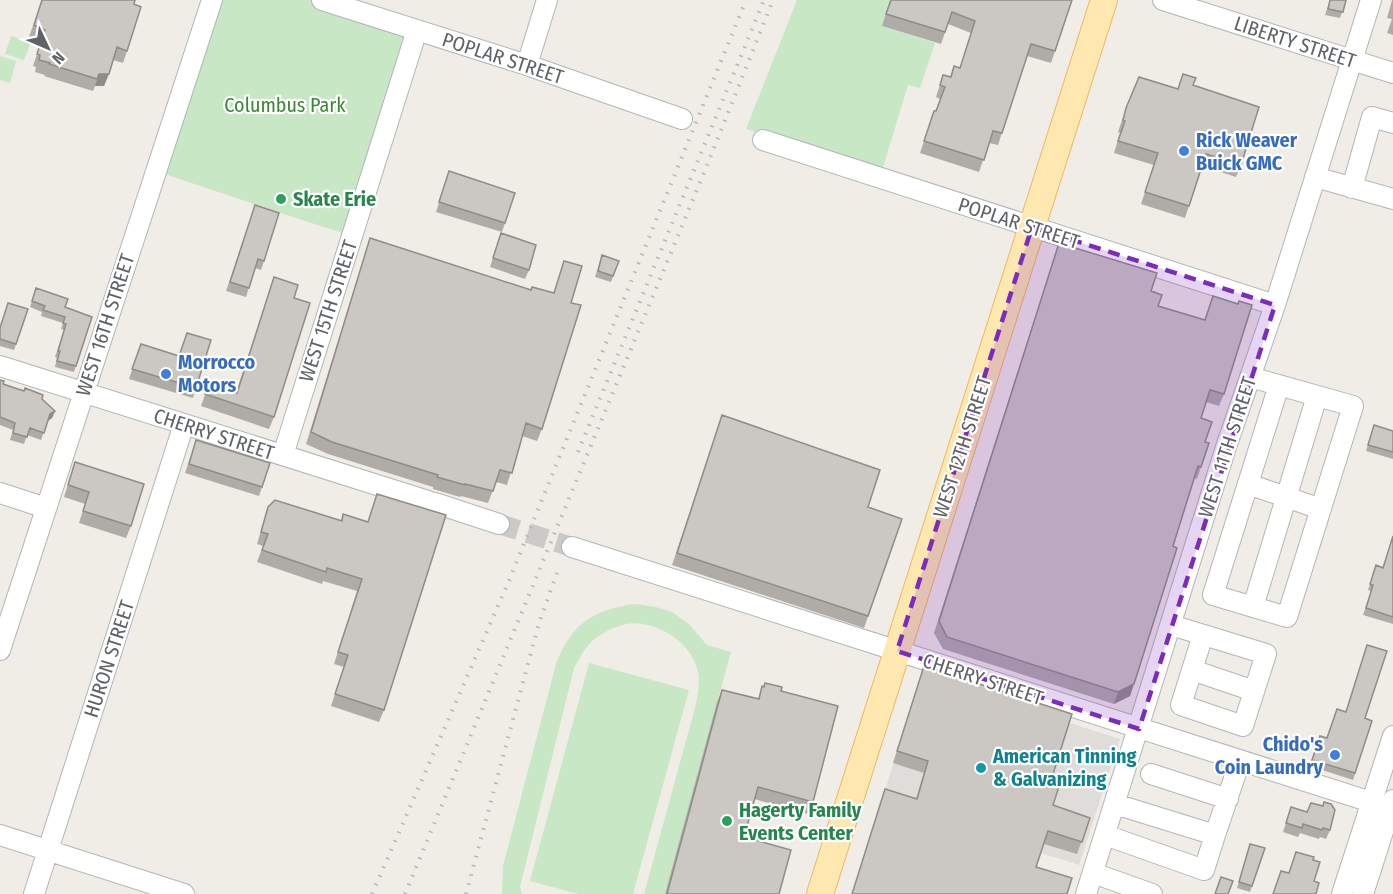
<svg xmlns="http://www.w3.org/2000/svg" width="1393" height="894" viewBox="0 0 1393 894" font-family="'Fira Sans Condensed',sans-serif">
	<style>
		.industrial { fill: #dfdcd9 }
		.green { fill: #c8e7c4 }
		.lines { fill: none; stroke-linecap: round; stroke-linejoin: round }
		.minor-tunnel { stroke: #cccac7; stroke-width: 20; stroke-dasharray: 20 10; stroke-linecap: butt }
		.minor-casing { stroke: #b2b5b9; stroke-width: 22 }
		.major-casing { stroke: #f0b761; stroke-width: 28 }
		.minor { stroke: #fff; stroke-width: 20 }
		.major { stroke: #fee8af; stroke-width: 26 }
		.rail { stroke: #b5b6b7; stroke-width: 4; stroke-dasharray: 1.5 8; stroke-linecap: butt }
		.wall { fill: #afaca8 }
		.shaded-wall { fill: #8e8c88 }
		.building { fill: #cbc8c3; stroke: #8e8c88; stroke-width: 1.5 }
		.marked { fill: #7b2cbf; fill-opacity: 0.2; stroke: #7b2cbf; stroke-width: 4.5; stroke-dasharray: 12 8; stroke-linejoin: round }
		.shop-dot { fill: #3f7fe0; stroke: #fff; stroke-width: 2 }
		.leisure-dot { fill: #2e9e5b; stroke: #fff; stroke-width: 2 }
		.culture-dot { fill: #0f9aa8; stroke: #fff; stroke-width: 2 }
		.labels { text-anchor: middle; stroke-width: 4.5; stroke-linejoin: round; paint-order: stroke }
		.street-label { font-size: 20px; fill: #5e6367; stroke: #fff }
		.park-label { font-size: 20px; fill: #3d8537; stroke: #fff }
		.shop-label { font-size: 20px; font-weight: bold; fill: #366cbe; stroke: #fff; text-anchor: start }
		.leisure-label { font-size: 20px; font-weight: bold; fill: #27864d; stroke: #fff; text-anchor: start }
		.culture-label { font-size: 20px; font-weight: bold; fill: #0d838f; stroke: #fff; text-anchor: start }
	</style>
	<rect width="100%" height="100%" fill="#f0ede7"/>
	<path class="industrial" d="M922,676L1120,739L1079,865L881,802Z"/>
	<path class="green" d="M212,0H322L417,30L352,236L268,209L266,213L258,210L251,203L156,171Z
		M797,0H890L882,26L935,43L920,88L908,85L881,174L746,129Z
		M11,36L31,42L24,60L5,54Z
		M0,56L16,61L10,83L0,80Z
		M636,604L656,607L672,612L689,624L707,645L731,652L665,894H644L696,704C698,693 700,683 698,672C692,642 655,619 626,624C616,626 604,632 596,638C586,645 580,657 574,668L520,887L522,894H502L503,866L556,664C571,624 594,609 636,604Z
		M589,663L689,690L633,894H578L530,881Z"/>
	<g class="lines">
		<path class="minor-tunnel" d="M499,524L572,547"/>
		<defs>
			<path id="minor" d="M322,0L527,65L682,119
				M1163,0L1393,73
				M527,65L547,0
				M763,140L1275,305
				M1315,177L1393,199
				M1352,188L1372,117L1393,123
				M0,366L428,501
				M1250,377L1353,406L1287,617L1213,595L1279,385
				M283,455L417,30
				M1248,484L1321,509
				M0,493L46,508
				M435,503L499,524
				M572,547L1393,809
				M1253,607L1317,396
				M1171,625L1266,654L1243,726L1181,705L1203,635
				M0,650L212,0
				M1192,670L1254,691
				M1151,774L1228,799
				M1115,804L1215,835L1240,761
				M0,835L184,894
				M1105,835L1204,870L1215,835
				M1093,873L1152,894
				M34,894L184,424
				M1086,894L1226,447L1275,305L1371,0
				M1342,894L1393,736
				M1363,894L1393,800"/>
			<path id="major" d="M820,894L1104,0"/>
		</defs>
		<use href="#minor" class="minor-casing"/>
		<use href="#major" class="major-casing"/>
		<use href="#minor" class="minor"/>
		<use href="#major" class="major"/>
		<path class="rail" d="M578,452L764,0
			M372,894L508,583L746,0
			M405,894L706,168L773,0
			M466,894L539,623L557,573"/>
	</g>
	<path class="wall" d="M42,0L134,4L127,51L123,63L113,60L104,86H95L93,91L44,76L45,75L35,72L36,67L33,66L41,42L29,37Z
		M890,0H1072L1051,63L1027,56L998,145L989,143L979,172L920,153L934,111H936L940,99L936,97L943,75L950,77L954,66L960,68L971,33L948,24L941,44L882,26Z
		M1330,0H1346L1340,18L1325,15Z
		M1392,0H1393V35L1387,33L1392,19L1387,18Z
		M1139,77L1178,89L1193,85L1241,165L1236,177L1202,166L1185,218L1141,204L1154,165L1114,153L1120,133L1118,132L1122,120Z
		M446,180L515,193L502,232L436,212Z
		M255,205L264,261L261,270L255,268L246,297L226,291Z
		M501,233L529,270L525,279L490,267Z
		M370,238L571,303L542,429L537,441L522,436L507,485L496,482L488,503L461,496L460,497L433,489V487L328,454L306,444Z
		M1059,243L1151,291L1158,306L1224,394L1219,406L1206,402L1201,418L1205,442L1209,443L1197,479L1194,478L1173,546L1130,696L1114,704L943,649L934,633Z
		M600,261H619L611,282L595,277Z
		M274,277L294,298L274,417L269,429L201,406L208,386L236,393Z
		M36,288L65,307L92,317L74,372L55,367L57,358L55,357L64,330L61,329L63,323L41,316L42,312L30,307Z
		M28,309L14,350L0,346V328Z
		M141,344L196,388L193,398L129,379Z
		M0,380L3,384L42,399L55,411L52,418L48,420L41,440L27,435L24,444L10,440L13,430L0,425Z
		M1374,425L1393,431V459L1366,451Z
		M718,427L868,507L902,519L864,628L672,565Z
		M193,449L262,487L259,496L185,473Z
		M75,462L131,526L126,538L79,523L85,504L64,497Z
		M268,507L341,520L343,514L367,522L384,710L379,722L331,706L344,667L334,664L357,591L323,581L322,584L257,562L263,546L257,544Z
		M1393,535V624L1363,615L1371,591L1368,590L1376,565L1383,567Z
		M924,666L1053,774V805L1090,818L1077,854L1044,844L1036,867L1067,894H852L885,789L916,799L924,773L893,763Z
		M762,686L781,691L813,802L808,814L754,799L744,837L779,894H665L717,702L722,690L758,699Z
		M1365,718L1372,721L1353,780L1310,766L1320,736L1327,738Z
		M1291,807L1330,830L1326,839L1320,837L1319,839L1300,833L1298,837L1283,832Z
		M1265,848L1250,892L1237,888L1248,850Z"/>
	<path class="shaded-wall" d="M99,74H109L104,86H95Z
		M55,411L52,418L48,421L50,414Z
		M1134,684L1130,696L1114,704L1118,692Z"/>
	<path class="building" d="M42,0H135L134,4L141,7L127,51L117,47L109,74H99L97,79L49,64L50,63L39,60L40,55L37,54L45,30L34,25Z
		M891,0H1072L1055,51L1031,44L1002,133L993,131L984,160L924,141L934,111H936L945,87L940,85L943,75L951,77L954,66L960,68L975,21L952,12L945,32L886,14Z
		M1330,0H1346L1343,12L1328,9Z
		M1183,74L1196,78L1193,85L1259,107L1241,165L1206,154L1189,206L1145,192L1158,153L1118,141L1125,121L1123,120L1126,108L1139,77L1178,89Z
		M449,171L515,193L505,223L439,202Z
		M255,205L279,213L264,261L258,259L249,288L230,282Z
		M501,233L536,245L529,270L493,258Z
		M370,238L531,290L532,287L554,293L564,261L582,266L571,303L581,305L542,429L526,423L512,473L500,470L493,491L465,484V485L437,477L438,475L332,442L311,432Z
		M1059,243L1157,273L1151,291L1162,295L1158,306L1205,320L1213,296L1238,304L1239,301L1252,305L1224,394L1210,390L1201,418L1212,422L1205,442L1209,443L1201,467L1198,466L1173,546L1177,548L1134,684L1118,692L947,637L939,621Z
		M602,255L619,261L613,276L598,271Z
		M274,277L298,285L294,298L310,303L274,417L205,394L208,386L237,393Z
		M36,288L68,299L65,307L92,317L76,366L57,361L60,351H58L66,324L63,323L65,317L43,310L45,306L32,301Z
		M8,303L28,309L16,344L0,339V328Z
		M187,333L211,340L196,388L132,369L141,344L179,356Z
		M0,380L4,381L3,384L24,391L25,388L43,395L42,399L55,411L50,414L44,433L30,428L27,437L13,433L15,423L0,417Z
		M722,415L880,470L868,507L902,519L868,616L677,553Z
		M1374,425L1393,431V452L1368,445Z
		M196,440L270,463L262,487L189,464Z
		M75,462L144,484L131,526L83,511L89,492L68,485Z
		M377,494L446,515L384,710L335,694L348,655L338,652L362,579L327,568L326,572L262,550L268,534L261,532L268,507L275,500L342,521L343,514L368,522Z
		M1393,536V617L1366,608L1373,585L1370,584L1376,565L1383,568Z
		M1367,645L1387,651L1365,718L1372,721L1355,773L1312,760L1320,736L1327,738L1337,709L1346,712Z
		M924,666L1072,714L1053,774L1062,777L1053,805L1090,818L1082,842L1048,831L1036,867L1072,878L1067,894H852L885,789L917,799L928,761L897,751Z
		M765,683L782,687L781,691L838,706L813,802L758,787L744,837L791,850L779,894H667L722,690L759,699L762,686L764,687Z
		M1324,802L1331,804L1335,810L1330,830L1323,828L1322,830L1303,824L1302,828L1286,823L1291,807L1307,812L1311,803L1323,806Z
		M1250,844L1265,848L1252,886L1239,882Z
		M1296,852L1314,857L1313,860L1320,862L1314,881L1319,883L1316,894H1273L1281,871L1289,873Z
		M1221,877L1233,881L1228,894H1215Z"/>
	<path class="marked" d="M1032,227L1275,305L1139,729L897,651Z"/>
	<g class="shop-dot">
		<circle cx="1184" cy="151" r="6"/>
		<circle cx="166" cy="374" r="6"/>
		<circle cx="1335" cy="755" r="6"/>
	</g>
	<g class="leisure-dot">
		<circle cx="281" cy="199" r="6"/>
		<circle cx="727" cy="821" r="6"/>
	</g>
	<circle class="culture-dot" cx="981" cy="768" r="6"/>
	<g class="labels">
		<g class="street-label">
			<text transform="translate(1295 42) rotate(18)" y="7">LIBERTY STREET</text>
			<text transform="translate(503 58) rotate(18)" y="7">POPLAR STREET</text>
			<text transform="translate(1019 223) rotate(18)" y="7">POPLAR STREET</text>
			<text transform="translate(328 311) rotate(-72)" y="7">WEST 15TH STREET</text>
			<text transform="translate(105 325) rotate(-72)" y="7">WEST 16TH STREET</text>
			<text transform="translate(214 434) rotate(18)" y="7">CHERRY STREET</text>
			<text transform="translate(962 447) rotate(-72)" y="7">WEST 12TH STREET</text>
			<text transform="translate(1227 447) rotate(-72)" y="7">WEST 11TH STREET</text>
			<text transform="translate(109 659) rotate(-72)" y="7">HURON STREET</text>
			<text transform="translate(983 679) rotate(18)" y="7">CHERRY STREET</text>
		</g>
		<g class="park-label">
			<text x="285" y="112">Columbus Park</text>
		</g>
		<g class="shop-label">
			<text x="1196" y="147">Rick Weaver<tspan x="1196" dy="23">Buick GMC</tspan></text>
			<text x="178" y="369">Morrocco<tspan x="178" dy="23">Motors</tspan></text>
			<text x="1323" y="751" text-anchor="end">Chido's<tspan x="1323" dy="23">Coin Laundry</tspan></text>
		</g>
		<g class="leisure-label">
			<text x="293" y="206">Skate Erie</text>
			<text x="739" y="817">Hagerty Family<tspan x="739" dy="23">Events Center</tspan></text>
		</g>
		<g class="culture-label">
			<text x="993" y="763">American Tinning<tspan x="993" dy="23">&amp; Galvanizing</tspan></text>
		</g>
	</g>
	<g transform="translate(48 48) rotate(134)" stroke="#ffffff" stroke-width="4.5" paint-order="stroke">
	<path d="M0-4.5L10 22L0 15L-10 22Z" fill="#5e6367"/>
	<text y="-9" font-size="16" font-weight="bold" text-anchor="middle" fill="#5e6367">N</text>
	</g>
</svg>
